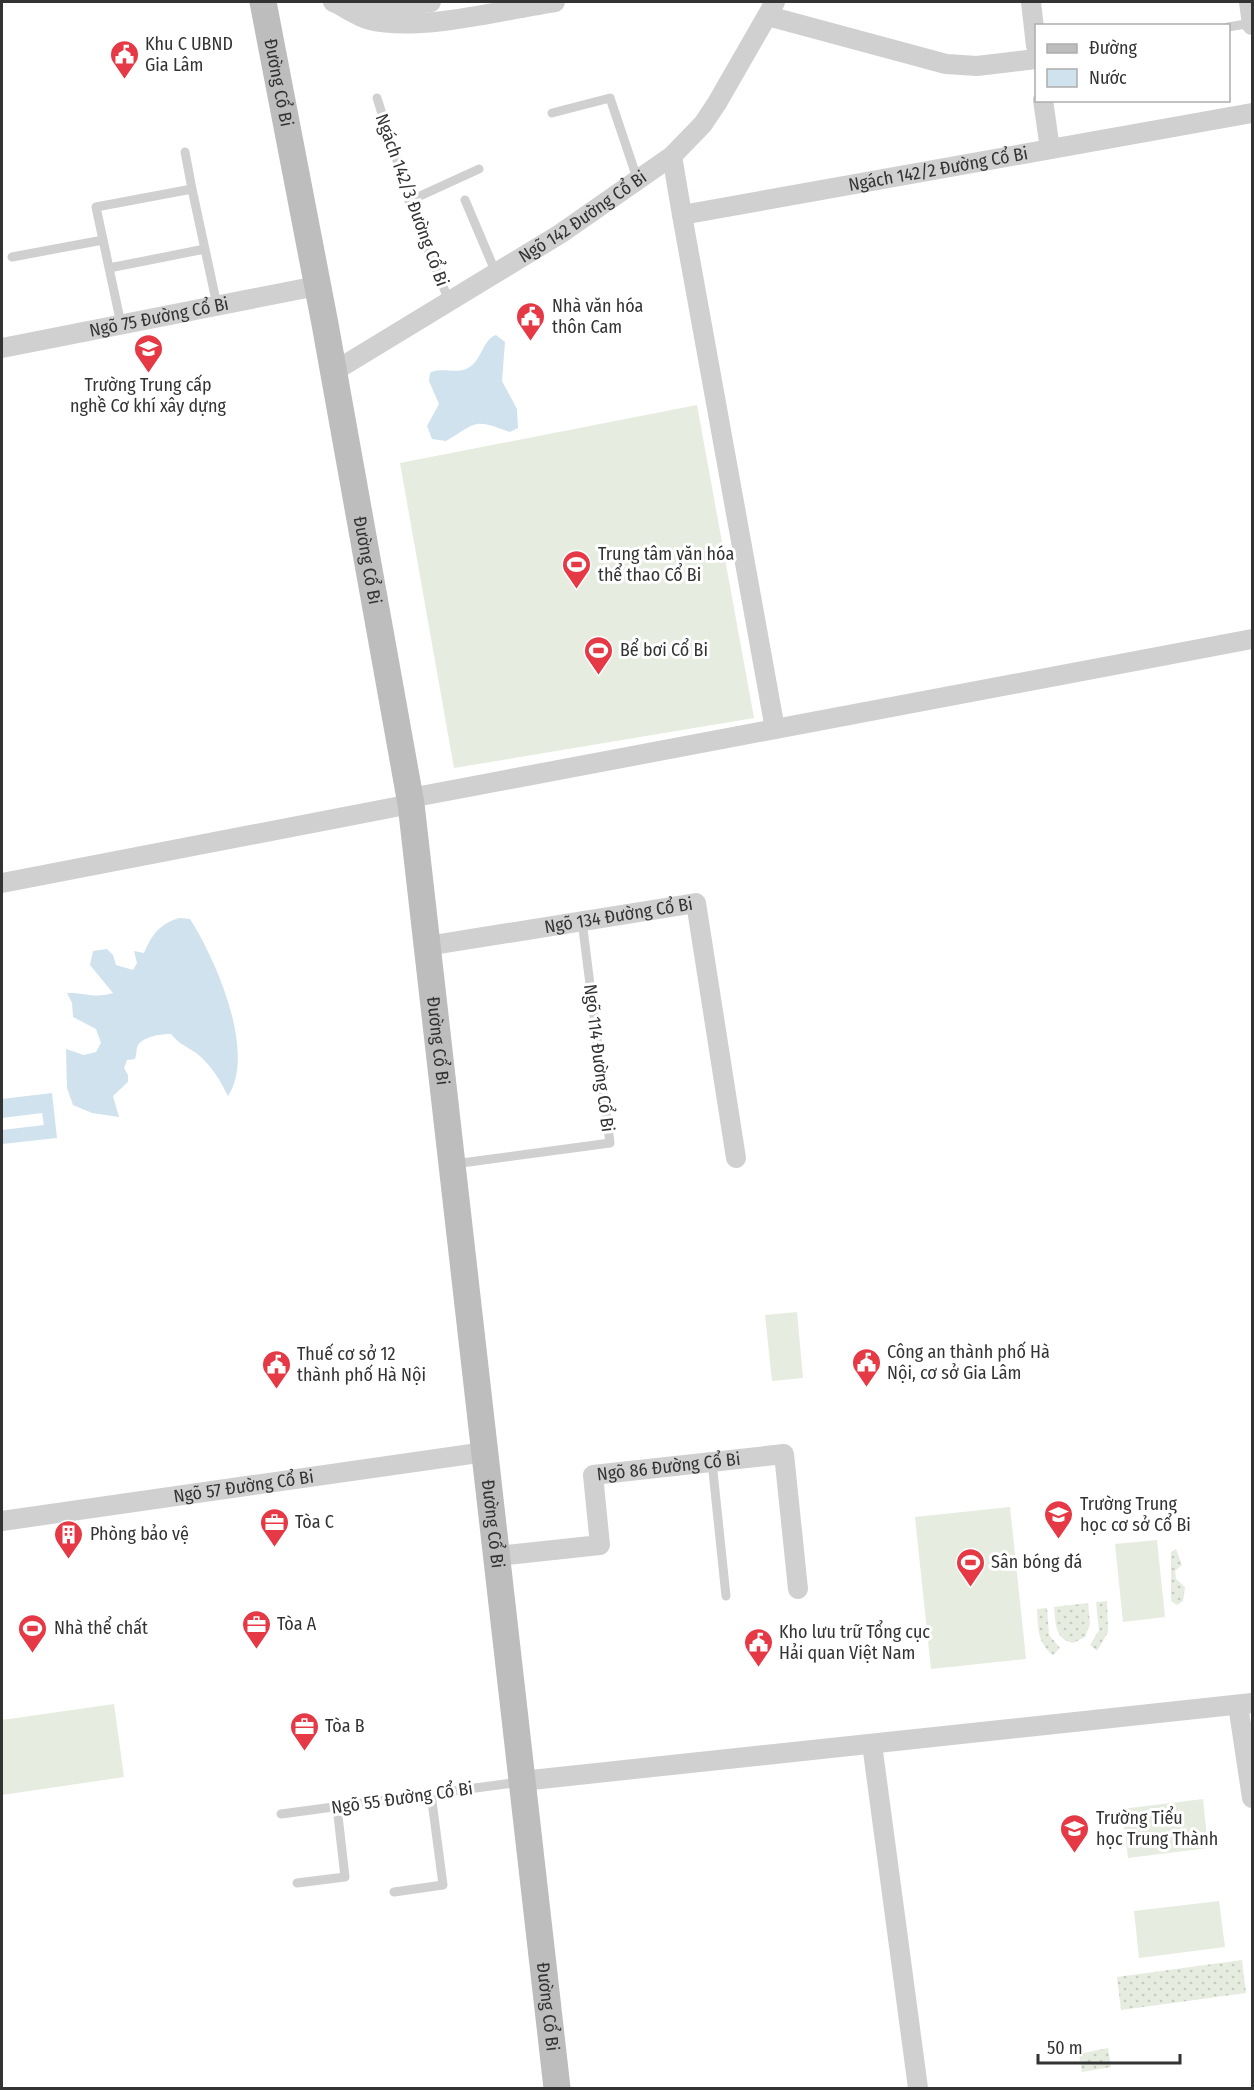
<svg xmlns="http://www.w3.org/2000/svg" width="1254" height="2090" viewBox="0 0 1254 2090" font-family="'Fira Sans Condensed',sans-serif">
	<style>
		.grass { fill: url(#grass-dots) }
		.pitch { fill: #e6ecdf }
		.water { fill: #cfe2ee }
		.lines { fill: none; stroke-linecap: round; stroke-linejoin: round }
		.lane { stroke: #d0d0d0; stroke-width: 9 }
		.street { stroke: #d0d0d0; stroke-width: 20 }
		.secondary { stroke: #bdbdbd; stroke-width: 27 }
		.labels { text-anchor: middle; stroke-width: 6; stroke-linejoin: round; paint-order: stroke }
		.poi-label { font-size: 18px; fill: #333; stroke: #fff; text-anchor: start }
		.street-label { font-size: 18px; fill: #333; stroke: #fff }
	</style>
	<defs>
		<pattern id="grass-dots" width="8" height="8" patternUnits="userSpaceOnUse" patternTransform="scale(1.5)"><rect width="8" height="8" fill="#e6ecdf"/><path d="M2 2h.1M6 6h.1" fill="none" stroke="#c6cbc0" stroke-width="1.8" stroke-linecap="round"/></pattern>
	</defs>
	<rect width="100%" height="100%" fill="#fff"/>
	<path class="grass" d="M1176,1549L1182,1565L1175,1571L1176,1579L1185,1587L1183,1601L1177,1605L1171,1601V1552Z
		M1107,1601L1108,1632L1097,1651L1090,1645L1099,1630L1096,1602Z
		M1088,1603L1090,1624L1085,1637L1073,1643C1054,1639 1056,1623 1054,1607Z
		M1047,1608L1049,1635L1060,1648L1053,1655C1037,1643 1038,1627 1037,1609Z
		M1242,1960L1246,1993L1121,2010L1117,1977Z
		M1108,2048L1111,2067L1082,2072L1079,2054Z"/>
	<path class="pitch" d="M697,405L754,718L454,768L400,463Z
		M797,1312L803,1378L772,1381L765,1315Z
		M1010,1507L1026,1659L931,1669L915,1517Z
		M1157,1540L1165,1617L1123,1622L1115,1544Z
		M114,1704L124,1777L2,1795V1720Z
		M1203,1799L1208,1848L1128,1858L1122,1809Z
		M1219,1901L1225,1947L1139,1958L1134,1911Z"/>
	<path class="water" d="M496,335L505,342L502,381L517,409L518,428L510,432C473,418 478,422 446,441L432,439L427,426L439,404L429,381L430,373C439,366 456,375 468,368C482,361 482,340 496,335Z
		M179,918L190,919C215,958 257,1052 228,1096C221,1081 208,1060 193,1051C184,1045 178,1043 171,1034C162,1034 144,1036 138,1045C136,1048 137,1054 135,1059L127,1060L124,1068L128,1075V1082L113,1096L119,1117L92,1113L73,1105L67,1088L66,1049L84,1055L96,1052L101,1043L96,1029L73,1017L72,1003L67,993C85,992 93,999 113,993L90,965L93,951L107,949L113,955L116,965L133,970L137,963L134,951L144,953C152,935 159,924 179,918Z
		M52,1093L57,1138L2,1144V1130L44,1125L42,1113L2,1118V1099Z"/>
	<g class="lines">
		<path class="lane" d="M1228,27L1252,23
			M377,98L415,217L449,301
			M552,113L610,98L638,181
			M185,152L192,189
			M465,200L496,273
			M409,201L479,169
			M12,257L103,240
			M109,268L205,249
			M121,324L96,207L192,189L217,305
			M454,1164L610,1143L582,921
			M712,1462L726,1596
			M281,1814L520,1782
			M297,1883L345,1877L337,1807
			M394,1892L443,1885L431,1794"/>
		<g class="street">
			<path d="M333,2C345,7 356,16 370,20C420,32 503,10 555,2"/>
			<path d="M1031,2L1036,46"/>
			<path d="M1249,2L1252,25"/>
			<path d="M353,7H389L431,2"/>
			<path d="M768,16L946,64L977,66L1036,59"/>
			<path d="M1043,100L1050,149"/>
			<path id="s1" d="M672,156L682,215L1252,113"/>
			<path d="M682,215L775,729"/>
			<path id="s2" d="M2,348L317,286"/>
			<path id="s3" d="M333,372L560,234L672,156L703,124L717,103L775,2"/>
			<path d="M410,798L1252,639"/>
			<path d="M2,883L411,804"/>
			<path id="s4" d="M427,946L696,903L736,1158"/>
			<path id="s5" d="M2,1521L485,1452"/>
			<path id="s6" d="M497,1556L600,1545L593,1475L784,1454L798,1589"/>
			<path d="M1238,1705L1252,1798"/>
			<path d="M872,1744L918,2088"/>
			<path d="M522,1781L1252,1703"/>
		</g>
		<path class="secondary" id="s7" d="M263,2L325,324L411,804L557,2088"/>
	</g>
	<defs>
		<symbol id="civic-pin" viewBox="-11 -11 22 30"><path d="M0 17L-7.5 6A9.5 9.5 0 1 1 7.5 6Z" fill="#e63946" stroke="#fff"/><path d="M-.6-6.5H3V-4.5H.6V-3L4-1V1h2V6H-6V1h2V-1L-.6-3ZM-1.2 2.5V6h2.4V2.5Z" fill="#fff"/></symbol>
		<symbol id="school-pin" viewBox="-11 -11 22 30"><path d="M0 17L-7.5 6A9.5 9.5 0 1 1 7.5 6Z" fill="#e63946" stroke="#fff"/><path d="M0-5L7-2L0 1L-7-2ZM-4 1L0 2.5L4 1V4Q0 6-4 4Z" fill="#fff"/></symbol>
		<symbol id="stadium-pin" viewBox="-11 -11 22 30"><path d="M0 17L-7.5 6A9.5 9.5 0 1 1 7.5 6Z" fill="#e63946" stroke="#fff"/><path d="M0-5a6.5 5 0 1 0 0 10a6.5 5 0 1 0 0-10ZM-3.5-1.8h7v3.6h-7Z" fill="#fff"/></symbol>
		<symbol id="office-pin" viewBox="-11 -11 22 30"><path d="M0 17L-7.5 6A9.5 9.5 0 1 1 7.5 6Z" fill="#e63946" stroke="#fff"/><path d="M-6-3h4V-5.5h4V-3h4V5H-6ZM-1-4.5V-3h2v-1.5ZM-6 0V1H6V0Z" fill="#fff"/></symbol>
		<symbol id="building-pin" viewBox="-11 -11 22 30"><path d="M0 17L-7.5 6A9.5 9.5 0 1 1 7.5 6Z" fill="#e63946" stroke="#fff"/><path d="M-4-6H4V6H1V3H-1V6H-4ZM-2.5-4.3h1.7v1.8h-1.7ZM.8-4.3h1.7v1.8H.8ZM-2.5-1h1.7V.8h-1.7ZM.8-1h1.7V.8H.8Z" fill="#fff"/></symbol>
	</defs>
	<g fill-rule="evenodd">
		<use href="#civic-pin" x="108" y="38" width="33" height="45"/>
		<use href="#civic-pin" x="514" y="300" width="33" height="45"/>
		<use href="#school-pin" x="132" y="332" width="33" height="45"/>
		<use href="#stadium-pin" x="560" y="548" width="33" height="45"/>
		<use href="#stadium-pin" x="582" y="634" width="33" height="45"/>
		<use href="#civic-pin" x="850" y="1346" width="33" height="45"/>
		<use href="#civic-pin" x="260" y="1348" width="33" height="45"/>
		<use href="#school-pin" x="1042" y="1498" width="33" height="45"/>
		<use href="#office-pin" x="258" y="1506" width="33" height="45"/>
		<use href="#building-pin" x="52" y="1518" width="33" height="45"/>
		<use href="#stadium-pin" x="954" y="1546" width="33" height="45"/>
		<use href="#office-pin" x="240" y="1608" width="33" height="45"/>
		<use href="#stadium-pin" x="16" y="1612" width="33" height="45"/>
		<use href="#civic-pin" x="742" y="1626" width="33" height="45"/>
		<use href="#office-pin" x="288" y="1710" width="33" height="45"/>
		<use href="#school-pin" x="1058" y="1812" width="33" height="45"/>
	</g>
	<g class="labels">
		<g class="poi-label">
			<text x="145" y="50">Khu C UBND<tspan x="145" dy="21">Gia Lâm</tspan></text>
			<text x="552" y="312">Nhà văn hóa<tspan x="552" dy="21">thôn Cam</tspan></text>
			<text x="148" y="391" text-anchor="middle">Trường Trung cấp<tspan x="148" dy="21">nghề Cơ khí xây dựng</tspan></text>
			<text x="598" y="560">Trung tâm văn hóa<tspan x="598" dy="21">thể thao Cổ Bi</tspan></text>
			<text x="620" y="656">Bể bơi Cổ Bi</text>
			<text x="887" y="1358">Công an thành phố Hà<tspan x="887" dy="21">Nội, cơ sở Gia Lâm</tspan></text>
			<text x="297" y="1360">Thuế cơ sở 12<tspan x="297" dy="21">thành phố Hà Nội</tspan></text>
			<text x="1080" y="1510">Trường Trung<tspan x="1080" dy="21">học cơ sở Cổ Bi</tspan></text>
			<text x="295" y="1528">Tòa C</text>
			<text x="90" y="1540">Phòng bảo vệ</text>
			<text x="991" y="1568">Sân bóng đá</text>
			<text x="277" y="1630">Tòa A</text>
			<text x="54" y="1634">Nhà thể chất</text>
			<text x="779" y="1638">Kho lưu trữ Tổng cục<tspan x="779" dy="21">Hải quan Việt Nam</tspan></text>
			<text x="325" y="1732">Tòa B</text>
			<text x="1096" y="1824">Trường Tiểu<tspan x="1096" dy="21">học Trung Thành</tspan></text>
		</g>
		<g class="street-label">
			<text dy="6" stroke="none"><textPath href="#s7" startOffset="82">Đường Cổ Bi</textPath></text>
			<text dy="6" stroke="none"><textPath href="#s1" startOffset="320">Ngách 142/2 Đường Cổ Bi</textPath></text>
			<text transform="translate(412 200) rotate(70)" y="6">Ngách 142/3 Đường Cổ Bi</text>
			<text dy="6" stroke="none"><textPath href="#s3" startOffset="294">Ngõ 142 Đường Cổ Bi</textPath></text>
			<text dy="6" stroke="none"><textPath href="#s2" startOffset="160">Ngõ 75 Đường Cổ Bi</textPath></text>
			<text dy="6" stroke="none"><textPath href="#s7" startOffset="568">Đường Cổ Bi</textPath></text>
			<text dy="6" stroke="none"><textPath href="#s4" startOffset="194">Ngõ 134 Đường Cổ Bi</textPath></text>
			<text dy="6" stroke="none"><textPath href="#s7" startOffset="1054">Đường Cổ Bi</textPath></text>
			<text transform="translate(599 1058) rotate(83)" y="6">Ngõ 114 Đường Cổ Bi</text>
			<text dy="6" stroke="none"><textPath href="#s6" startOffset="250">Ngõ 86 Đường Cổ Bi</textPath></text>
			<text dy="6" stroke="none"><textPath href="#s5" startOffset="244">Ngõ 57 Đường Cổ Bi</textPath></text>
			<text dy="6" stroke="none"><textPath href="#s7" startOffset="1540">Đường Cổ Bi</textPath></text>
			<text transform="translate(402 1798) rotate(-8)" y="6">Ngõ 55 Đường Cổ Bi</text>
			<text dy="6" stroke="none"><textPath href="#s7" startOffset="2026">Đường Cổ Bi</textPath></text>
		</g>
	</g>
	<rect width="1254" height="2090" fill="none" stroke="#333333" stroke-width="6"/>
	<rect x="1035" y="24" width="195" height="78" fill="#ffffff" stroke="#adadad" stroke-width="1.5"/>
	<rect x="1047" y="44" width="30" height="9" fill="#bdbdbd" stroke="#adadad" stroke-width="1.5"/>
	<text x="1089" y="54" font-size="18" fill="#333333">Đường</text>
	<rect x="1047" y="69" width="30" height="18" fill="#cfe2ee" stroke="#adadad" stroke-width="1.5"/>
	<text x="1089" y="84" font-size="18" fill="#333333">Nước</text>
	<path d="M1038 2054v9h142v-9" fill="none" stroke="#333333" stroke-width="3"/>
	<text x="1047" y="2054" font-size="18" fill="#333333" stroke="#ffffff" stroke-width="4.5" paint-order="stroke">50 m</text>
</svg>
